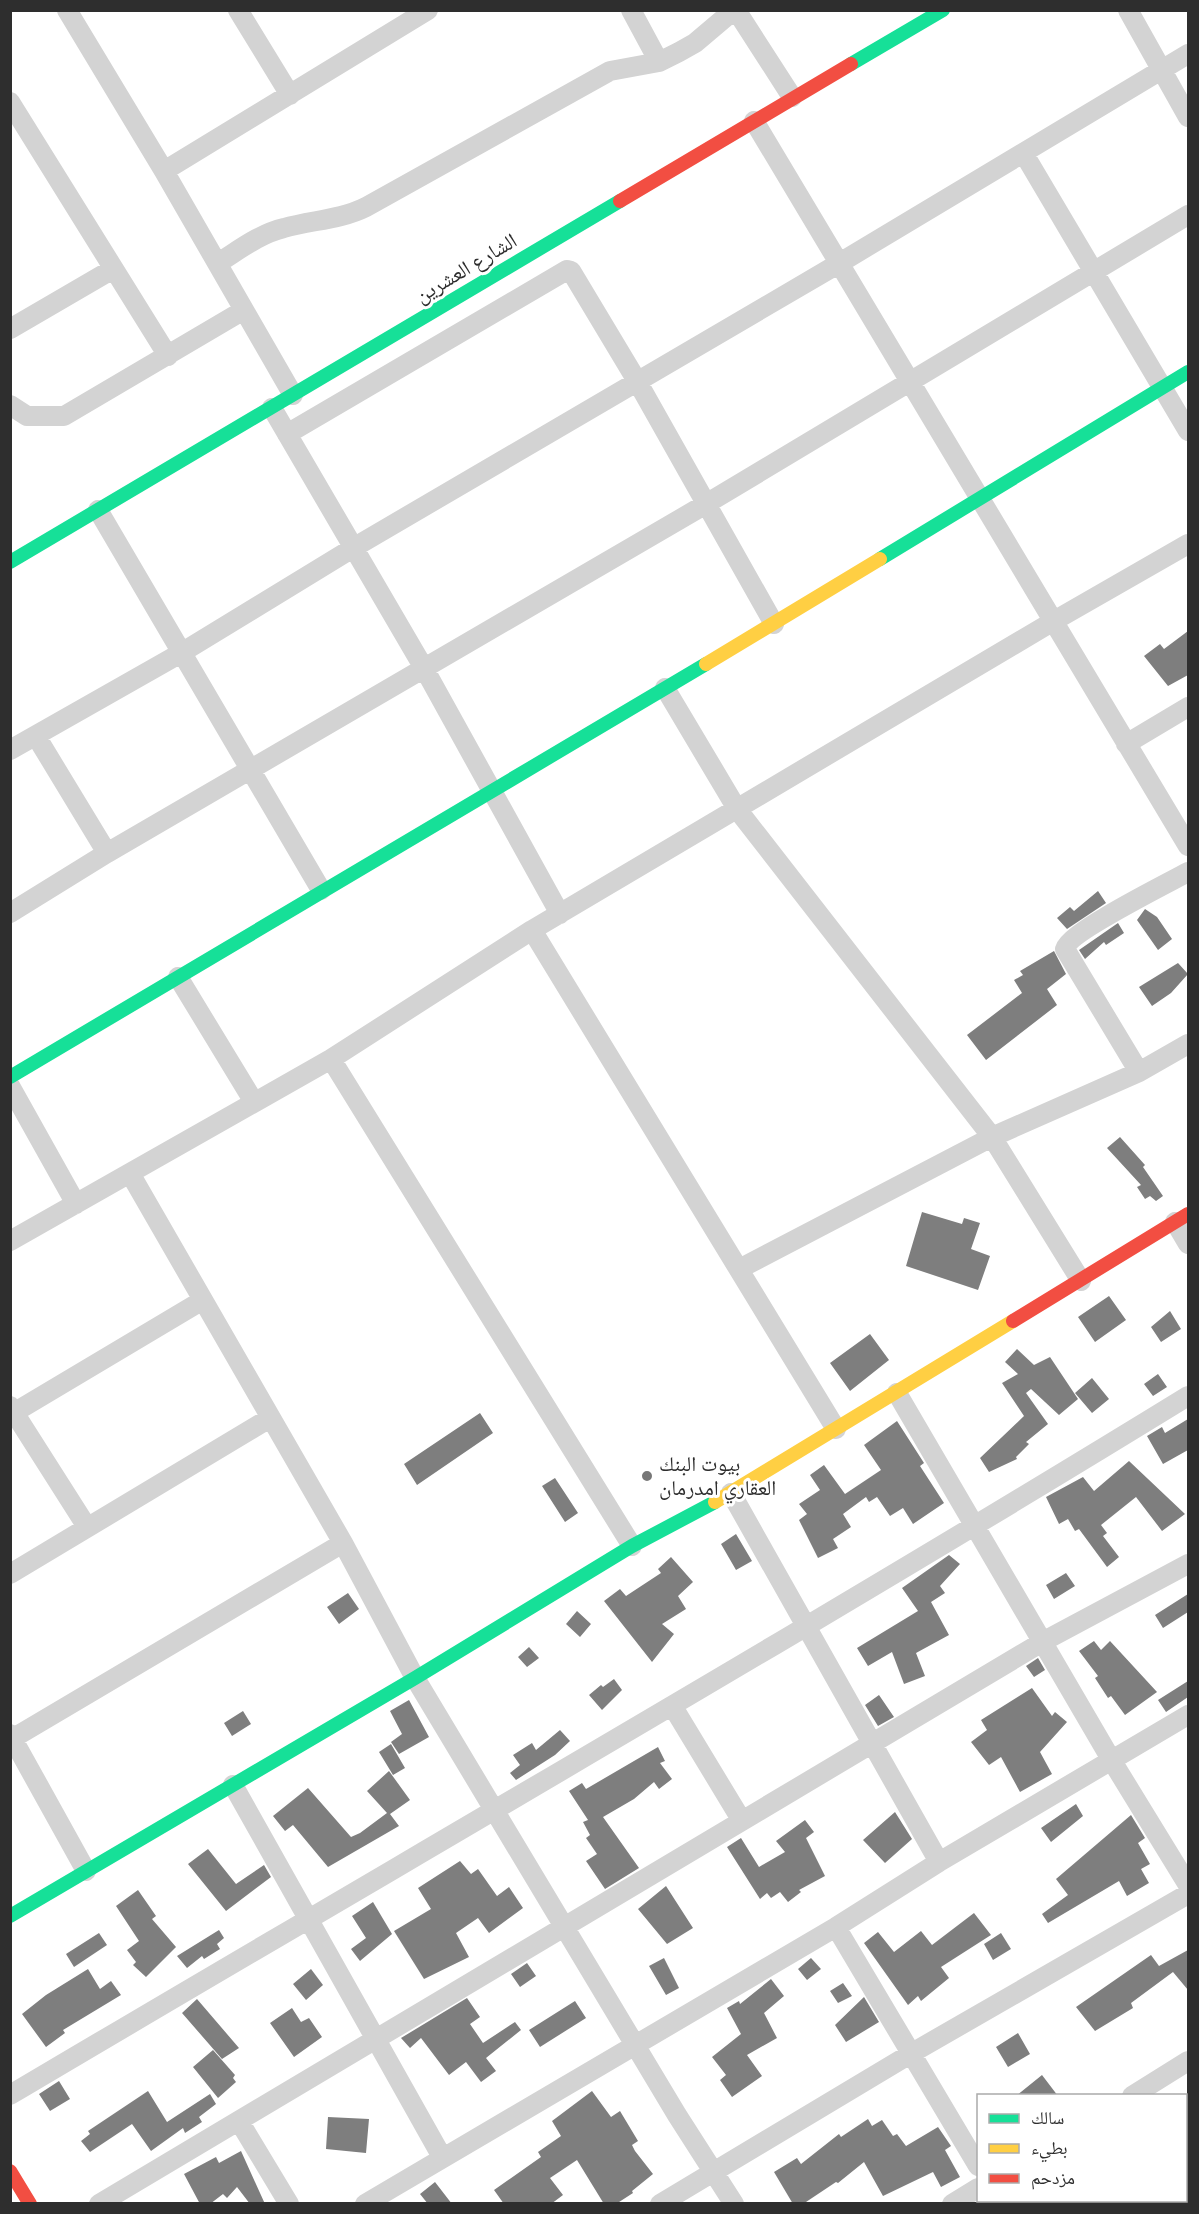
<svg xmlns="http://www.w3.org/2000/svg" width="1199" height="2214" viewBox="0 0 1199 2214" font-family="'Roboto Condensed','Noto Naskh Arabic',sans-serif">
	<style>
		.building { fill: #7e7e7e }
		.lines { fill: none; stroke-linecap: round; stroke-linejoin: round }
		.street { stroke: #d3d3d3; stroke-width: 20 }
		.fast { stroke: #16e098; stroke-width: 14 }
		.slow { stroke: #ffcf43; stroke-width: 14 }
		.jam { stroke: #f24e42; stroke-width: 14 }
		.poi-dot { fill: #777; stroke: #fff; stroke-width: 2 }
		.labels { text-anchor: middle; stroke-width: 6; stroke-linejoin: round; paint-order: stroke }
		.street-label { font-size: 21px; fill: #2e2e2e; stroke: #fff }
		.poi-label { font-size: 21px; fill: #2e2e2e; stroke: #fff; text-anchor: start }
	</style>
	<rect width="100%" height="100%" fill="#fff"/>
	<path class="building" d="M1188,631V675L1168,686L1144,656L1160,644L1164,649Z
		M1098,891L1106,903L1067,929L1057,918L1070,907L1074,911Z
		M1145,909L1157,917L1172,939L1158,950L1137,920Z
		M1118,923L1124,933L1106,945L1104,942L1085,959L1079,950Z
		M1054,951L1066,974L1047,989L1057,1005L986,1060L967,1035L1022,993L1014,980L1023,975L1020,971Z
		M1178,963L1188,974L1171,993L1152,1006L1139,987Z
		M1120,1137L1145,1165L1143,1167L1163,1196L1156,1201L1150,1196L1145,1199L1137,1187L1141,1185L1107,1148Z
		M922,1212L962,1224L964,1218L980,1223L971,1249L990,1256L978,1290L906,1266Z
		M1109,1296L1126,1320L1095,1342L1078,1317Z
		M1170,1311L1181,1329L1161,1342L1151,1327Z
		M870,1334L889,1360L850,1391L830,1363Z
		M1017,1349L1034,1365L1050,1357L1078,1399L1059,1415L1031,1389L1026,1393L1048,1424L1026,1442L1029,1444L1016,1457L1017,1459L989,1472L980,1458L1024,1416L1002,1383L1018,1374L1005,1362Z
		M1158,1374L1167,1387L1153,1396L1144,1384Z
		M1092,1378L1109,1399L1092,1413L1075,1393Z
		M480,1413L493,1433L417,1485L404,1464Z
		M1188,1419V1450L1163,1464L1147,1436L1162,1427L1165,1433Z
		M897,1421L924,1463L920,1466L944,1503L913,1524L903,1508L890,1516L877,1497L869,1502L866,1497L843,1514L851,1527L833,1539L838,1548L818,1558L799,1520L807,1514L799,1504L820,1490L810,1475L824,1465L845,1494L881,1470L864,1445Z
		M1129,1461L1185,1514L1162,1531L1136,1497L1101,1525L1107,1533L1103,1536L1119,1557L1107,1567L1079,1529L1075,1531L1068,1519L1059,1524L1046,1497L1083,1477L1094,1491Z
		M555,1478L578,1513L565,1522L542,1486Z
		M736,1534L752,1561L736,1570L721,1544Z
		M949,1555L960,1564L940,1586L945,1593L931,1602L949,1635L916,1653L925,1676L904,1684L892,1652L868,1666L857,1648L918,1611L902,1588Z
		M671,1557L693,1582L678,1596L686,1609L662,1624L674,1634L652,1662L604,1601L620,1589L626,1596L661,1573L658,1569Z
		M1066,1573L1075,1586L1054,1599L1046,1585Z
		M348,1593L359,1609L339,1624L327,1607Z
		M1188,1594V1612L1163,1628L1155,1615Z
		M577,1611L591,1624L580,1637L566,1624Z
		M1094,1641L1101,1650L1110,1641L1157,1692L1125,1715L1111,1696L1108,1698L1095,1678L1098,1676L1079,1651Z
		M529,1647L539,1658L527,1667L518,1657Z
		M1038,1658L1045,1670L1034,1677L1026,1666Z
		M614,1679L622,1690L602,1710L589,1695L601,1685L603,1687Z
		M1188,1681V1697L1166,1712L1158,1700Z
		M1032,1688L1052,1716L1055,1712L1067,1722L1040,1752L1052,1774L1020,1792L1001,1757L989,1765L971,1742L987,1730L981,1720Z
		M879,1695L894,1717L878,1726L865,1705Z
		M409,1700L429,1737L399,1754L391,1742L402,1734L390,1711Z
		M243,1711L251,1724L232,1736L224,1723Z
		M560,1730L570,1741L555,1755L516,1780L510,1773L520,1765L513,1755L532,1743L536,1750Z
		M391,1744L405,1768L393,1775L379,1752Z
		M658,1747L665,1761L660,1763L672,1779L659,1789L654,1782L634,1799L603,1817L639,1868L605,1889L586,1861L597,1854L586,1838L590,1835L583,1822L588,1820L569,1791L582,1783L586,1789Z
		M389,1771L410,1800L390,1814L399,1826L328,1867L293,1825L285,1831L273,1816L308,1788L351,1837L360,1833L387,1813L367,1791Z
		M1076,1804L1083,1816L1051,1842L1041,1828Z
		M895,1812L912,1839L885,1863L863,1840Z
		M1131,1815L1145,1838L1138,1843L1150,1864L1141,1869L1149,1883L1127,1896L1119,1881L1048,1923L1042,1914L1068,1895L1056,1879Z
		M805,1820L814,1832L806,1838L825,1876L799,1890L801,1892L788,1902L780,1892L771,1898L767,1893L760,1899L727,1847L741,1838L759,1867L785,1852L776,1841Z
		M208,1849L236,1884L264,1865L271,1877L226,1911L188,1864Z
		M460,1861L471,1874L478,1869L497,1896L509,1887L523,1908L489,1933L478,1918L456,1933L469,1957L424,1979L394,1931L431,1909L418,1888Z
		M666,1886L693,1928L667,1944L638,1909Z
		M138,1890L156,1916L152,1919L176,1947L146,1977L133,1965L136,1962L127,1950L139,1941L116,1906Z
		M373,1902L392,1934L360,1961L351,1949L366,1938L352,1916Z
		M974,1913L991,1935L941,1967L949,1978L921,2001L918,1996L908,2005L864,1943L878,1932L894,1952L921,1931L932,1945Z
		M219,1930L224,1938L217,1944L220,1949L204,1959L202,1956L187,1968L177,1956Z
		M99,1933L107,1945L74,1967L66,1954Z
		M1001,1933L1011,1949L993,1960L984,1944Z
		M1188,1950V1990L1173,1972L1131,2003L1133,2008L1095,2031L1076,2007L1151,1955L1159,1966Z
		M664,1958L679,1988L666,1995L649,1966Z
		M811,1958L821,1969L807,1980L798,1969Z
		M527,1963L536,1976L520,1987L511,1974Z
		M88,1969L100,1989L111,1981L121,1995L63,2030L65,2033L46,2047L22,2014L46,1995Z
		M311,1969L323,1985L306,2000L293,1984Z
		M771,1979L784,1996L764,2013L777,2038L747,2055L762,2076L732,2097L720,2080L726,2075L712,2057L741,2034L727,2008L739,2001L740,2004Z
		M843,1983L852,1996L838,2003L830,1991Z
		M864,1997L879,2022L846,2042L835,2025Z
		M467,1998L480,2017L470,2024L483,2043L515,2022L521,2030L486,2058L496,2071L481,2082L466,2062L449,2075L421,2038L410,2048L401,2038Z
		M197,1999L239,2048L222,2059L182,2013Z
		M575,2001L586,2018L540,2047L529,2030Z
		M292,2008L301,2022L309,2018L322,2037L294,2057L270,2023Z
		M1018,2033L1030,2054L1008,2067L996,2047Z
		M213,2050L235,2075L233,2078L236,2082L218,2098L193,2067Z
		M1042,2075L1058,2096H1016Z
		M59,2081L70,2099L50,2111L39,2094Z
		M148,2091L167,2122L210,2094L216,2104L199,2117L202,2122L185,2133L183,2128L151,2151L132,2124L90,2152L81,2141L90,2134L88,2131Z
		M592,2091L611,2117L620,2111L638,2141L632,2145L635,2151L653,2174L632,2191L633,2193L616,2204H604L577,2160L550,2178L563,2195L551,2204H504L494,2190L541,2157L538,2152L561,2136L552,2121Z
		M328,2117L369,2119L366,2153L326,2149Z
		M868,2119L872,2126L882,2120L893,2136L897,2134L906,2146L938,2127L951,2146L945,2150L960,2177L941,2187L933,2172L883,2196L864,2162L838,2183L836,2182L803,2204H793L774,2172L797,2158L801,2164L839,2134L841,2137Z
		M241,2151L265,2204H250L237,2187L227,2198L223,2194L210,2204H200L184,2174L216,2157L219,2163Z
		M435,2182L452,2204H428L420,2194Z"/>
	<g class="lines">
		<path class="street" d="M67,10L164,171L293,395
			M238,10L290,95
			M631,10L659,62
			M736,10L792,97
			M1128,10L1188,117
			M10,102L168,356
			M754,121L1188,846
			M1024,154L1188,431
			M164,171L428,10
			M218,263C239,250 259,234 284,228C312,220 340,220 366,207L610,71L659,62L679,52L695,43L734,10
			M10,329L113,269
			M10,405L27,416H64L244,310
			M272,408L425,670L560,914
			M287,434L567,270L571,271L637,381L774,624
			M98,510L321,890
			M665,688L737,809L992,1137L1081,1281
			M36,736L107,853
			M1126,744L1188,707
			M10,750L181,653L353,548L838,264L1188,54
			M10,913L107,853L706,504L1188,215
			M532,930L836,1429
			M178,977L254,1102
			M331,1059L632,1546
			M1139,1072L1065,949C1069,932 1168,883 1188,872
			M10,1086L76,1204
			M131,1175L343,1543L415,1678L677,2115L734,2204
			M1175,1222L1188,1244
			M10,1241L331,1059L532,930L1052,622L1188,544
			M739,1269L992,1137L1139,1072L1188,1044
			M897,1393L1112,1761L1188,1885
			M10,1406L87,1527
			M10,1415L203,1300
			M731,1493L939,1862
			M10,1574L270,1418
			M673,1707L742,1821
			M10,1734L86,1871
			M10,1740L343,1543
			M233,1785L442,2157
			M836,1927L978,2166
			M10,2095C403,1862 799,1635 1188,1396
			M1132,2096L1188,2061
			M239,2121L289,2204
			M1129,2200L1131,2204
			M99,2204L1044,1641L1188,1564
			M365,2204L836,1927L939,1862L1188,1715
			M660,2204L912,2053L1188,1894
			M952,2204L978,2188"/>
		<path class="fast" d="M851,64L943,10
			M880,559L1188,372
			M10,562L620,201
			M10,1077L706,664
			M10,1916L415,1678L632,1546L715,1502"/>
		<path class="slow" d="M706,664L880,559
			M715,1502L1013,1321"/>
		<path class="jam" d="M620,201L851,64
			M1013,1321L1188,1214
			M10,2171L30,2204"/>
	</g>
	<circle class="poi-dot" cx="647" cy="1476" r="6"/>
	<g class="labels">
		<g class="street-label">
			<text transform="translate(466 268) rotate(-31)" y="7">الشارع العشرين</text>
		</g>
		<g class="poi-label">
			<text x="659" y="1471">بيوت البنك<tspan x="659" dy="24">العقاري امدرمان</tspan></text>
		</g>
	</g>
	<rect width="1199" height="2214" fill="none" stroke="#2e2e2e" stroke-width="24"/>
	<rect x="977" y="2094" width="210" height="108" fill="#ffffff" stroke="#ababab" stroke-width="1.5"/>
	<rect x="989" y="2114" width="30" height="9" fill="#16e098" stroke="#ababab" stroke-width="1.5"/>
	<text x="1031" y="2124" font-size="18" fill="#2e2e2e">سالك</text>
	<rect x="989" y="2144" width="30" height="9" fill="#ffcf43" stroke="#ababab" stroke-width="1.5"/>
	<text x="1031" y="2154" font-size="18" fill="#2e2e2e">بطيء</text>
	<rect x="989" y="2174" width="30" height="9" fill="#f24e42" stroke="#ababab" stroke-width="1.5"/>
	<text x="1031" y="2184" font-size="18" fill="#2e2e2e">مزدحم</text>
</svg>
